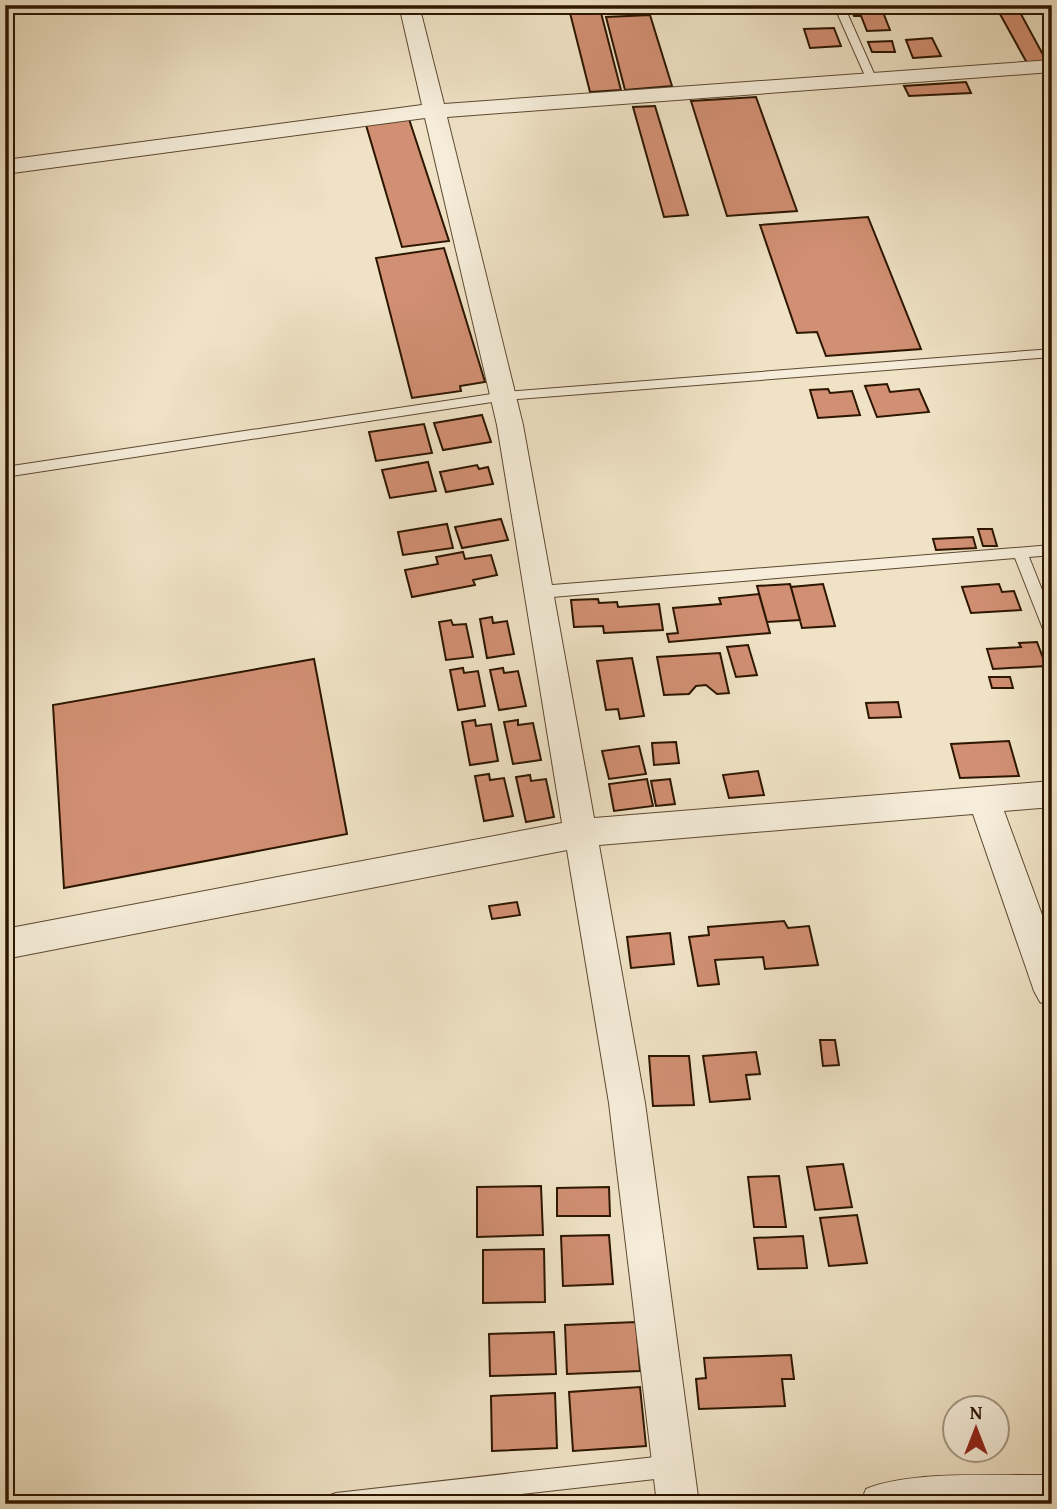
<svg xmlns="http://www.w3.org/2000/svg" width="1057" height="1509" viewBox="0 0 1057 1509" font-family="'Gentium Book Plus',serif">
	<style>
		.building { fill: #d18f73; stroke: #2d1600; stroke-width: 2 }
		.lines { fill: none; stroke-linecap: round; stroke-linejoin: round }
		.lane-casing { stroke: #5e4931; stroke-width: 2 }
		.street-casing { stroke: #5e4931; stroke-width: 2 }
		.lane { fill: #f5ecd9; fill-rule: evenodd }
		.street { fill: #f5ecd9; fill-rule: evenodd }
	</style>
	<rect width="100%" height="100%" fill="#efe2c5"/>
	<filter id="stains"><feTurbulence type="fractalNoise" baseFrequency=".00286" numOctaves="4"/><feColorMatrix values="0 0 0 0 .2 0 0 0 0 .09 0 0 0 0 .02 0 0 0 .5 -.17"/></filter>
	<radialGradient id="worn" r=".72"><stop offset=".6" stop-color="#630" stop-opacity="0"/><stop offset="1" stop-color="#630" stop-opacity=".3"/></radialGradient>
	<path class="building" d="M568,5H599L621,90L590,92Z
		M603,5H648L650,11L605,13Z
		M995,5H1016L1047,62L1027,63Z
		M881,7L890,30L867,31L861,16H854L851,8Z
		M650,15L672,86L625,90L606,17Z
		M834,28L841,46L810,48L804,29Z
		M932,38L941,56L913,58L906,40Z
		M892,41L895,52H872L868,42Z
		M966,82L971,93L909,96L904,86Z
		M756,97L797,211L727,216L691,101Z
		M655,106L688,215L664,217L633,107Z
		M409,119L449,241L402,247L366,125Z
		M868,217L921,349L826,356L817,332L797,333L760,225Z
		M444,248L485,382L460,386L461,391L412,398L376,258Z
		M887,384L890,392L919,389L929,412L877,417L865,386Z
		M828,389L830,393L852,391L860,415L818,418L810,390Z
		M482,415L491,442L443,450L434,423Z
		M424,424L432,453L376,461L369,432Z
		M428,462L436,491L390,498L382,470Z
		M477,465L479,469L488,467L493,484L446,492L440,472Z
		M501,519L508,540L462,548L455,527Z
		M447,524L453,548L403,555L398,532Z
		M978,529H992L997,546H983Z
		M973,537L976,548L936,550L933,539Z
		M463,552L465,559L491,555L497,575L473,580L475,585L412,597L405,570L438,564L436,557Z
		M790,584L800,620L767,622L757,586Z
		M823,584L835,626L802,628L791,587Z
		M999,584L1002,592L1014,591L1021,610L971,613L962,587Z
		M759,594L770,633L669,642L667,634L678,633L673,608L721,604L719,598Z
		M598,599L599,603L617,602L618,607L659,604L663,630L604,633L603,626L574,627L571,600Z
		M492,617L493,623L507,621L514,654L487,658L480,619Z
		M451,620L453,625L466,624L473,657L446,660L439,622Z
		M1037,642L1046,666L993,669L987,649L1021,647L1019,643Z
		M748,645L757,675L736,677L727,647Z
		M720,653L729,693L717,694L706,685L696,686L689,694L664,695L657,657Z
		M632,658L644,716L620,719L618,709L606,710L597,661Z
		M314,659L347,834L64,888L53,705Z
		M463,668L464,673L478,671L485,706L458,710L450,670Z
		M503,668L504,673L518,671L526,706L499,710L490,670Z
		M989,677H1010L1013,688H992Z
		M898,702L901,717L869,718L866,703Z
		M475,720L476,726L491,724L498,761L470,765L462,722Z
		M518,720V725L533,723L541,760L513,764L504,722Z
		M1009,741L1019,776L960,778L951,744Z
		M676,742L679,763L654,765L652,743Z
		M639,746L646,774L609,779L602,751Z
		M758,771L764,795L729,798L723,775Z
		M489,774L490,780L504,778L513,816L484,821L475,776Z
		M530,775L531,781L546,779L554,817L526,822L516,777Z
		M647,779L653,806L614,811L609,784Z
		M670,779L675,804L656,806L651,781Z
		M517,902L520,915L492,919L489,906Z
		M784,921L788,928L809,926L818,965L765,969L763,957L715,960L719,984L698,986L689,937L709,935L708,927Z
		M670,933L674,964L631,968L627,937Z
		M820,1040H835L839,1065L823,1066Z
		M756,1052L760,1074L746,1075L750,1099L710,1102L703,1056Z
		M649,1056H689L694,1105L653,1106Z
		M843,1164L852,1207L815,1210L807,1167Z
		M779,1176L786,1227H754L748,1177Z
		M541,1186L543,1235L477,1237V1187Z
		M609,1187L610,1216H557V1188Z
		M857,1215L867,1263L829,1266L820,1218Z
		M609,1235L613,1284L563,1286L561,1236Z
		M803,1236L807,1268L758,1269L754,1238Z
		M544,1249L545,1302L483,1303V1250Z
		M636,1322L640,1371L567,1374L565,1325Z
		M554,1332L556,1374L490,1376L489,1334Z
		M791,1355L794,1379H782L785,1406L699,1409L696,1379L706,1378L704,1358Z
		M640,1387L646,1446L573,1451L569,1392Z
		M555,1393L557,1448L492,1451L491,1396Z
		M649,1496V1504H575L574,1500Z"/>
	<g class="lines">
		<defs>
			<path id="lane" d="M836,6L845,8L876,78L875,80L866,78L835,8Z
				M1052,349V357L505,400L5,477V467L505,392Z
				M1052,545V555L1029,557L1052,615V640L1045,634L1015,558L540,598L533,592L540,586Z
				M673,1455L680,1459L684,1466L680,1473L673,1477L432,1504H325L328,1496L336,1493Z"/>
			<path id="street" d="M399,5H419L444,104L1052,60V72L447,117L523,425L594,818L1052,781V807L1004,811L1052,942V1007L1040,1002L1034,991L973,814L599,845L645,1103L699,1504H657L609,1103L567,850L5,959V929L562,823L497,425L425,118L5,174V160L422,105Z
				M1052,1475V1504H860L866,1489C911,1470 1001,1476 1052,1475Z"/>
		</defs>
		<use href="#lane" class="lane-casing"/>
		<use href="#street" class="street-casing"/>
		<use href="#lane" class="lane"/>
		<use href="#street" class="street"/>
	</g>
	<rect width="1057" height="1509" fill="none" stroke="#efe2c5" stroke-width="28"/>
	<rect x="7" y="7" width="1043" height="1495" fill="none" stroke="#2d1600" stroke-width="3.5"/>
	<rect x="14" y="14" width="1029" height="1481" fill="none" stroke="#2d1600" stroke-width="2"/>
	<g transform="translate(976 1429)"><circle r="33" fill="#f5ecd9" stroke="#a59682" stroke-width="2"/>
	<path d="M0-5L12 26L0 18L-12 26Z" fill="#8f2418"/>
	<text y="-10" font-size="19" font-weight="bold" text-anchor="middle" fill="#2d1600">N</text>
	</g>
	<rect width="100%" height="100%" filter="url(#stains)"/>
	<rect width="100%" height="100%" fill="url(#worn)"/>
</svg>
